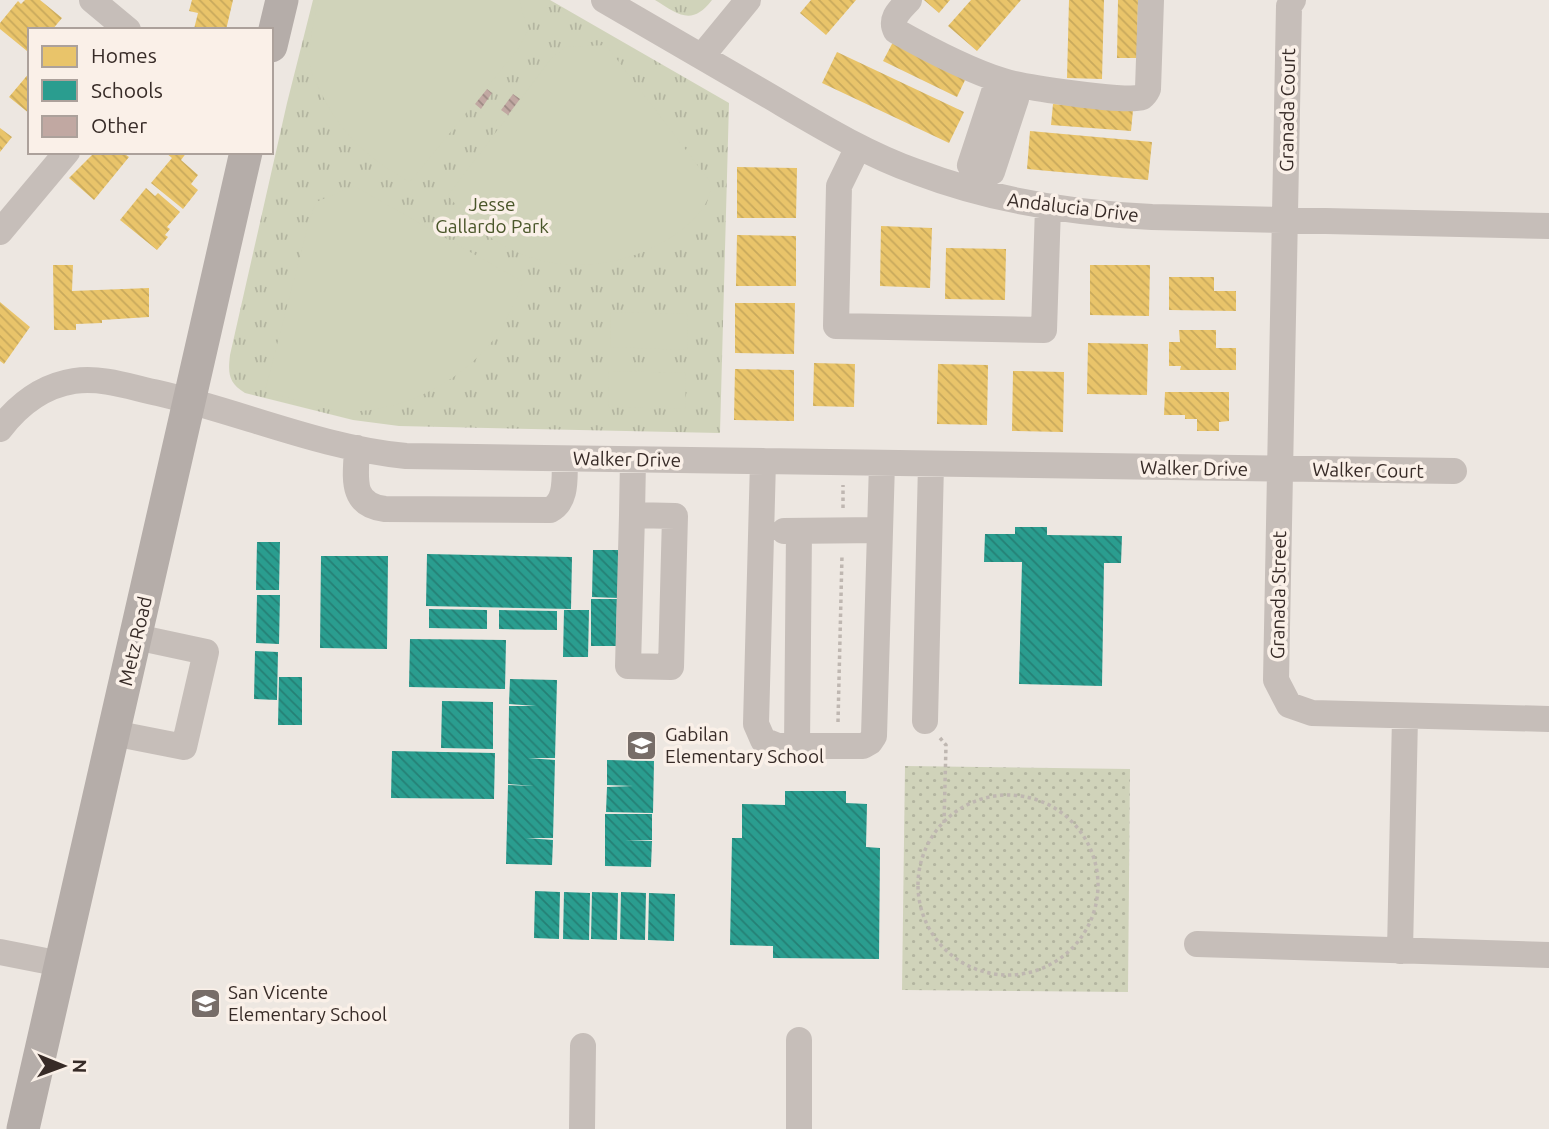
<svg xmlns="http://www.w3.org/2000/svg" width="1549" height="1129" viewBox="0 0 1549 1129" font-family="Ubuntu,sans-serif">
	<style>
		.grass { fill: url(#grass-dots) }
		.park { fill: url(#park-tufts) }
		.pitch { fill: #d0d3ba }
		.homes { fill: url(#homes-back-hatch) }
		.schools { fill: url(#schools-back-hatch) }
		.building { fill: url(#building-back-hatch) }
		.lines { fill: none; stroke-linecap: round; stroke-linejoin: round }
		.path { stroke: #bfb7b1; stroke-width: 3.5; stroke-dasharray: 3.5 3.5; stroke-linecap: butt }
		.minor { stroke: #c6beb9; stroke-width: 26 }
		.major { stroke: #b5ada9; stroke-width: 33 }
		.labels { text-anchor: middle; stroke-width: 7; stroke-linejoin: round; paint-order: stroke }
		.street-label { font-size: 19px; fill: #372b27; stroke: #faf0e8 }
		.park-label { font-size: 19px; fill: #4a562a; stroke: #faf0e8 }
		.poi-label { font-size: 19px; fill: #372b27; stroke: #faf0e8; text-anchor: start }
	</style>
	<defs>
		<pattern id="grass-dots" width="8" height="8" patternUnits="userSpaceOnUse" patternTransform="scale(1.75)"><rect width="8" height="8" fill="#d0d3ba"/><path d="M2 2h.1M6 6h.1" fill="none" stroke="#b3b5a0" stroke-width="1.8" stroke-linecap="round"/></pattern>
		<pattern id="park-tufts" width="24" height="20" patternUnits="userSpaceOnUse" patternTransform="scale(1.75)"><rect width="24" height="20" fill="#d0d3ba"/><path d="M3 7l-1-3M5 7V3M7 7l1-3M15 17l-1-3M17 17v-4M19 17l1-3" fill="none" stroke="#b3b5a0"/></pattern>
		<pattern id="homes-back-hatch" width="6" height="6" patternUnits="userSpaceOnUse" patternTransform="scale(1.75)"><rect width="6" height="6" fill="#e9c46a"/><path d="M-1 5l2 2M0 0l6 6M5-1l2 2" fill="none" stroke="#c8a95c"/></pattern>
		<pattern id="schools-back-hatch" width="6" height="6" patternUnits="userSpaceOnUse" patternTransform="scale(1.75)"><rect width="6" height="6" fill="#2a9d8f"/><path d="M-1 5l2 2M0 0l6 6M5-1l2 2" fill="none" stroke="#258075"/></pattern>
		<pattern id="building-back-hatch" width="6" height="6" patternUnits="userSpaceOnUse" patternTransform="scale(1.75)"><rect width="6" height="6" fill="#c1a8a2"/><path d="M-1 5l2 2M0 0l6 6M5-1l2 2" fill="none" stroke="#9e8984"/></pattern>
	</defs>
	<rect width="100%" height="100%" fill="#ede7e1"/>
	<path class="grass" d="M905,766L1130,769L1128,992L902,990Z"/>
	<path class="park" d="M313,0H550L729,103L720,433L399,426L353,420L245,393C228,383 228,373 230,355L287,103Z
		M655,0H712C692,26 679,15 655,0Z"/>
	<path class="pitch" d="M319,0H519L528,31L517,50L410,182C370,160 339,133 320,90C316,83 311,73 310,65C308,44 314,20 319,0Z
		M606,45L711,183C712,202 695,220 680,231C628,269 557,278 499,243C479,231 464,213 448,196L550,60L565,47Z
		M354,186L523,282C514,304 505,326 490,344C455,385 398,414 343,411C321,410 287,397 265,391L309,222L316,202Z
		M611,312L688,314L687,350L610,347Z
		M609,371L686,373L685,409L608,407Z"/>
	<path class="homes" d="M25,0H40L62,18L52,30H30V48L27,51L0,29V23L18,1L21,4Z
		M192,0H233L226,30L194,29L198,13L189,11Z
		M811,0H856L826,35L800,13Z
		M924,0H950L939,13Z
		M971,0H1021L977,51L948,26Z
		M1069,0H1104L1102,79L1067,78Z
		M1118,0H1138L1137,58H1117Z
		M893,42L966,78L957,97L883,61Z
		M837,52L964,112L949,143L822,83Z
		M30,72V114L9,97Z
		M1053,104L1133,110L1131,131L1051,125Z
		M0,128L12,137L0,152Z
		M1030,131L1152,142L1148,180L1027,169Z
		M95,152H122L129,157L94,200L69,178Z
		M165,152H187L181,160L198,175L191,184L198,190L183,209L151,183L172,158Z
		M737,167L797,168L796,218H737Z
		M146,188L155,196L158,193L180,212L167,227L170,229L165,235L168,237L157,250L120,220Z
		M881,226L932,228L930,288L880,286Z
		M737,235L796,236V286H736Z
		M946,248L1006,249L1005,300L945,299Z
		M53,265H73L72,291L149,288V317L102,320V323L76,324V330H54Z
		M1090,265H1150L1149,316L1090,315Z
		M1169,277H1214V291H1236V311L1169,310Z
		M0,302L30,327L4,364L0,361Z
		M735,303H795L794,354L735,353Z
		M1179,330H1216V348H1236V370H1180L1181,366H1169V342H1180Z
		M1088,343L1148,344L1147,395L1087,394Z
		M814,363L855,364L854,407L813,406Z
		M938,364L988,365L987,425L937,424Z
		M735,369L794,370V421L734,420Z
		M1013,371L1064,372L1063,432L1012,431Z
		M1165,392H1229V421L1219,422V431H1197V419H1185V415H1164Z"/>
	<path class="schools" d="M1015,527H1047V535L1122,536L1121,563H1104L1102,686L1019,684L1022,562H984L985,534H1015Z
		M257,542H280L279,590H256Z
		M593,550H618V598L592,597Z
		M427,554L572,557L571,609L426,606Z
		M321,556H388L387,649L320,648Z
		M257,595H280L279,644L256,643Z
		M591,599H617L616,646H591Z
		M429,609L487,610V629L429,628Z
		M499,610L557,611V630L499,629Z
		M564,610H589L588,657H563Z
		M410,639L506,640L505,689L409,687Z
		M255,651L278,652L277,700L254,699Z
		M279,677H302V725H278Z
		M510,679L557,680L555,758H528L555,760L553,838H526L553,840L552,865L506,864L508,785L534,786L508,784L509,706H536L509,704Z
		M442,701L493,702V749L441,748Z
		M392,751L495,753L494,799L391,798Z
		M607,760L654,761L653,813L606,812L607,787L633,786L607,785Z
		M785,791H846V803L867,804L866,847L880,848L879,959L773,958V946L730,945L732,838H742V804L785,805Z
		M605,814H652V840H625L652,841L651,867L605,866Z
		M535,891L560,892L559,939L534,938Z
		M564,892L590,893L589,940L563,939Z
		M592,892L618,893L617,940L591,939Z
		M621,892L646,893L645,940L620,939Z
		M649,893L675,894L674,941L648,940Z"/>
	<path class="building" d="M487,89L492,93L481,109L475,104Z
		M513,94L520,99L508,115L501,110Z"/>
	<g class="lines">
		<path class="path" d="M843,508V485
			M838,722L842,555
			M940,738L946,745L944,823
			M918 885a90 90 0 1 1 180 0a90 90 0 1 1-180 0Z"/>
		<path class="minor" d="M92,0L128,30
			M604,0C653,29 703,57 752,86C806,117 858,151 917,172C993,201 1071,213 1152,217L1549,226
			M909,0C901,9 889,18 896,31C928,49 968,70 1003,81C1022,87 1126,103 1142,97C1146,94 1146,93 1148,89L1151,0
			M1293,0L1289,6L1276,680L1289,705L1312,713L1549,719
			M702,56L748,0
			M1008,90L1016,99L992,172L979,173L970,165L994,92Z
			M858,147L839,186L836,326L1044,330L1048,207
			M0,232L67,152
			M0,429C19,404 42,386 74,381C103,377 130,387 158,393C241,412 321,448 406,456L1454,471
			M357,448C356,476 349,505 385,509L550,510C568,501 564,476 565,459
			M763,461L756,724L763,740L778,746H863L870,742L874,736L882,463
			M632,515L675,516L671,667L628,666Z
			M632,515L633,460
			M784,531L880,530
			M925,721L931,464
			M113,733L184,747L206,652L136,637
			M797,746L799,531
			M1197,944L1549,955
			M1400,951L1405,717
			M0,952L61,964
			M582,1129L583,1046
			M799,1129V1040"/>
		<path class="major" d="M271,46L282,0
			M23,1129L246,152"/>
	</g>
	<defs>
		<symbol id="school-square" viewBox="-11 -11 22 22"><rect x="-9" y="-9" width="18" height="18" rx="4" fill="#776d68" stroke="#faf0e8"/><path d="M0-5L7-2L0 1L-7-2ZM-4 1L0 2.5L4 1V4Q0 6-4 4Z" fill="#fff"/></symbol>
	</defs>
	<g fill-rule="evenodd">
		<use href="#school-square" x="624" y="728" width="35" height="35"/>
		<use href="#school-square" x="188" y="986" width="35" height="35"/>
	</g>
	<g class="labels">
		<g class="street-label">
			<text transform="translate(1287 110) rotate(-89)" y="7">Granada Court</text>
			<text transform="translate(1073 207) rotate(7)" y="7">Andalucia Drive</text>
			<text transform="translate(627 459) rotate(1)" y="7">Walker Drive</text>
			<text transform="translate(1194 468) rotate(1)" y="7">Walker Drive</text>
			<text transform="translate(1368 470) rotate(1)" y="7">Walker Court</text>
			<text transform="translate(1278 595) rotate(-89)" y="7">Granada Street</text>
			<text transform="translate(135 641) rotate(-77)" y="7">Metz Road</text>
		</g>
		<g class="park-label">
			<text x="492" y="211">Jesse<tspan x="492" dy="22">Gallardo Park</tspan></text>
		</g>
		<g class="poi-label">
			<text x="665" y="741">Gabilan<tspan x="665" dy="22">Elementary School</tspan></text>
			<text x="228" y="999">San Vicente<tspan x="228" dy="22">Elementary School</tspan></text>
		</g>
	</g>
	<rect x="28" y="28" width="245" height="126" fill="#faf0e8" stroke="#aca19b" stroke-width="2"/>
	<rect x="42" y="46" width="35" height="21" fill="#e9c46a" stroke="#aca19b" stroke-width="2"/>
	<text x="91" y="63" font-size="21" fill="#372b27">Homes</text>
	<rect x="42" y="80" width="35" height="21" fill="#2a9d8f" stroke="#aca19b" stroke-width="2"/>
	<text x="91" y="98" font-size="21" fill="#372b27">Schools</text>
	<rect x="42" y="116" width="35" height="21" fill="#c1a8a2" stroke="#aca19b" stroke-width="2"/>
	<text x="91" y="133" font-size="21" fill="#372b27">Other</text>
	<g transform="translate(63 1066) rotate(91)" stroke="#faf0e8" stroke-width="5" paint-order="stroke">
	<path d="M0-5L12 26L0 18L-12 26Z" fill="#372b27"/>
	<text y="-10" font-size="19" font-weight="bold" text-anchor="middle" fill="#372b27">N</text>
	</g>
</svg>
